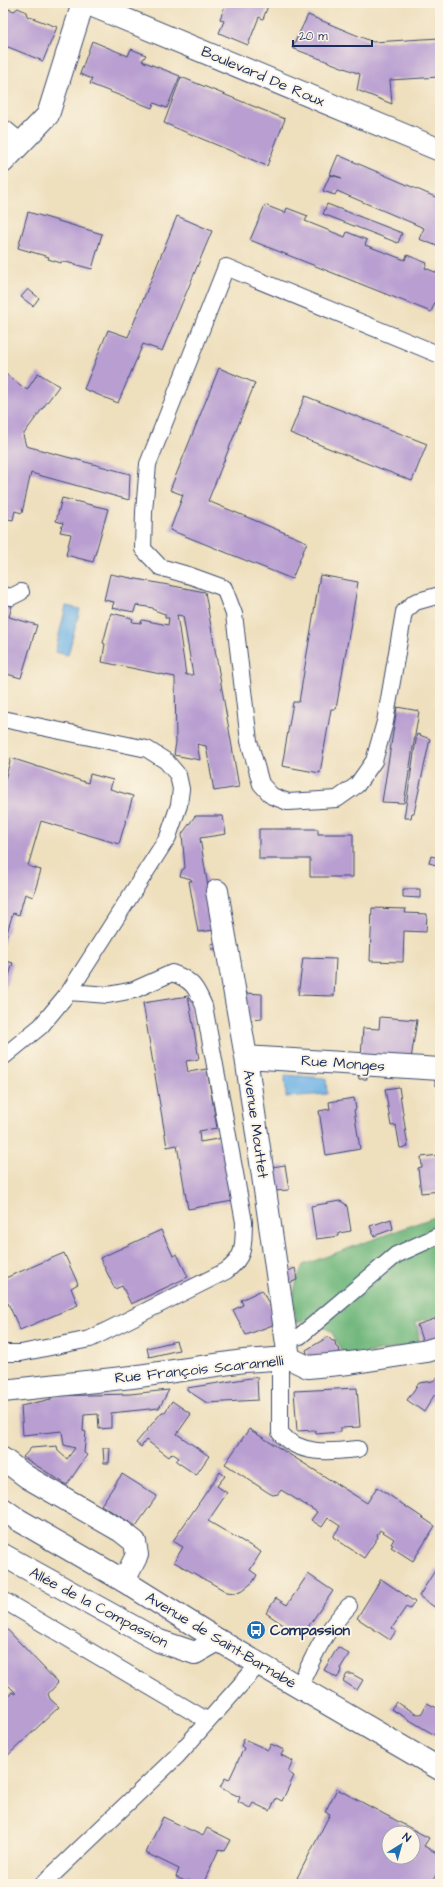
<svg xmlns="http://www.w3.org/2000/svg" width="443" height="1887" viewBox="0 0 443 1887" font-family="'Architects Daughter',sans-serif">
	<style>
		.forest { fill: #72b87e; stroke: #46746e }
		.water { fill: #71b4e6; stroke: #4672a2 }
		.building { fill: #b89ed1; fill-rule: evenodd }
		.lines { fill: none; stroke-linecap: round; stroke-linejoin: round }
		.service-casing { stroke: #3b496c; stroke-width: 18 }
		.minor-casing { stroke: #3b496c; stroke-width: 24 }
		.secondary-casing { stroke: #3b496c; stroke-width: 24 }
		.service { stroke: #fff; stroke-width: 16 }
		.minor { stroke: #fff; stroke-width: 22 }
		.secondary { stroke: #fff; stroke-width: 22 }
		.labels { text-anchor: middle; stroke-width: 4; stroke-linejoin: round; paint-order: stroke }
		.street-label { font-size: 15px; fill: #1b2f5e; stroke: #fcf5e5 }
		.poi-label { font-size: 15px; font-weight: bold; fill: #1b2f5e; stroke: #fcf5e5; text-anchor: start }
	</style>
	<rect width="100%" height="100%" fill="#fcf5e5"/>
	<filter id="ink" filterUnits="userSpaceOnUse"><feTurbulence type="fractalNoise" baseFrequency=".025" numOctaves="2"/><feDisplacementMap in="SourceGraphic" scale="8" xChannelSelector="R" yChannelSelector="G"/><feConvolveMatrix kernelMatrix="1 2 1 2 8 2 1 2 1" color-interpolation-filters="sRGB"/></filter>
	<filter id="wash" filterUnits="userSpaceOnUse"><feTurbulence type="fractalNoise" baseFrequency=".012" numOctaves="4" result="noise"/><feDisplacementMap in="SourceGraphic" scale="16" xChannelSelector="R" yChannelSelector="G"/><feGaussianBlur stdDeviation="0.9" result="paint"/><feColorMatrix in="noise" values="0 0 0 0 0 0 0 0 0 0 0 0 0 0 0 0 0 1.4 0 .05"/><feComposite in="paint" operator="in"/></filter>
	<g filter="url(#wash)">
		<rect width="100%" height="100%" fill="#eedfbd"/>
		<path class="forest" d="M440,1215V1315L416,1322L420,1344L345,1357L331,1331L309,1320L296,1323C292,1294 292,1292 303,1265Z"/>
		<path class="water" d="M66,606L80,609L68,655L55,652Z
			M285,1075L326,1078L327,1094L286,1097Z"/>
		<g id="blocks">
			<path class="building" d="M226,3H269L263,19L259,17L248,45L219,33L224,21L220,19Z
				M3,7L14,11L18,8L26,12L27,16L57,27L43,61L3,45Z
				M308,15L373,42L440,38V77L390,80L392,104L357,90L360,74L292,48Z
				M92,41L128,56L131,49L146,55L142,61L180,76L167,108L154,103L152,108L90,84L92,79L80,74Z
				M181,77L285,119L267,166L164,123Z
				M338,155L440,199V247L419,239L424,228L337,191L335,195L323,191L330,175L342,178L330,174Z
				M327,204L402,233L398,243L323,214Z
				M265,205L285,213L287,208L308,216L305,221L345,237L347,232L367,240L365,245L405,260L407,255L427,263L425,268L440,274V290L431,312L250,240Z
				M28,212L102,234L92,269L62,261L61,263L48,259L49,257L18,248Z
				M177,216L212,231L162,351L143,344L118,403L84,389L108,330L128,337Z
				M28,289L39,298L33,306L21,297Z
				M3,331L7,333L3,341Z
				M219,368L255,383L208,501L307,542L292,579L170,530L183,495L170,490Z
				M3,372L27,390L38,373L59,386L23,435L26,446L130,474L129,500L31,473L22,513L15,511L13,520L3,518Z
				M305,396L427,444L412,481L290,433Z
				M62,498L108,509L93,562L66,555L71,534L60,532L63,523L56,521Z
				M110,574L205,592L239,787L214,791L206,746L197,744L200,760L174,755L176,742L175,677L102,662L105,644L103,643L111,613L128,617L133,619L132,622L141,623L142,620L168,625L169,618H165V614L154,610L153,608L136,605L134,612L112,608L114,602L104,600ZM177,615L183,616L193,675H186Z
				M320,575L358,582L336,709H331L320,773L282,766L293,702H299Z
				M3,604L12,606L9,617L37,625L21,678L3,673Z
				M397,707L419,711L404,803L382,802Z
				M417,734L430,739L414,813H412L411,818H404Z
				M11,758L88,783L90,774L113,780L110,789L133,796L119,844L41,821L28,866L41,870L33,897L25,894L19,915L13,913L3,946V786Z
				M195,816H223L226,834L200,838L215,930L198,932L189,881H192L191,879L180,876L182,870L185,868L182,834Z
				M259,829H318V834H353V877H310V859H259Z
				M431,856L440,858V866L429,863Z
				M403,889H420V898L403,897Z
				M372,908L406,909L405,913L427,914L426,932L404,931L403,962L370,961Z
				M217,942L218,949H212L211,944Z
				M303,958L336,959L334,996L298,995Z
				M3,960L13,963L5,989H3Z
				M244,993L262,994V1019L248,1020Z
				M188,996L199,1059L186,1061L188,1072L207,1069L217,1128L199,1131L200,1142L223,1138L233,1201L188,1209L177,1145L167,1147L143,1003Z
				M380,1017L417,1020L411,1059L361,1057L363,1028L379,1029Z
				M358,1073H366L367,1079H359Z
				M435,1077H440V1086L435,1085Z
				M399,1087L408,1147L400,1148L396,1125L391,1126L385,1089Z
				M354,1098L356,1109L354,1110L360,1149L326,1155L319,1111L330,1109L329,1102Z
				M440,1155V1191L421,1193L418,1168L422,1167L421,1157Z
				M285,1165L289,1190L275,1191L272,1167Z
				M340,1201L344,1203L347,1206L351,1231L339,1233V1236L316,1239L311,1206Z
				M391,1219L393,1229L374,1236L370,1226Z
				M161,1230L173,1256L177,1254L188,1277L131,1304L122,1286L115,1289L100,1258Z
				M64,1253L78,1284L71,1288L78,1305L20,1330L8,1303L3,1305V1279Z
				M295,1268L297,1280L287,1284L286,1272Z
				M262,1290L278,1323L246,1335L233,1310L243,1305L241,1300Z
				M440,1317V1338L423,1343L417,1325Z
				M328,1337L332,1341H335L336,1347L339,1348L341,1358L309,1359L306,1350Z
				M176,1341L179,1350L149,1357L147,1348Z
				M440,1375V1397L435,1394L424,1412L407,1400L419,1383L433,1381Z
				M257,1377L258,1400L207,1403L187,1390V1388Z
				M357,1388L360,1427L340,1428V1432L316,1434L315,1430L297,1431L294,1391Z
				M169,1390L159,1408L111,1413V1428L99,1429L98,1414L84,1415L83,1431L86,1432L84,1453L87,1455L67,1485L23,1457L31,1448L57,1446L58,1451L67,1459L75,1448L64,1445L62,1431L23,1435L21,1406L51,1399V1396L130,1394Z
				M172,1401L191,1414L177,1434L209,1456L196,1475L176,1461L179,1458L172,1453L169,1457L146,1440L141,1447L136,1443L162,1412H165Z
				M249,1429L367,1503L377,1487L435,1526L413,1561L391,1547L393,1545L391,1544L394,1539L380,1530L377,1535L378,1537L364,1558L333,1537L340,1526L328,1518L322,1527L311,1520L317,1512L281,1490L278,1494L273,1495L269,1493L225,1464Z
				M103,1448H110L109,1463H104Z
				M220,1472L225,1476L217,1486L227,1493L208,1521L261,1552L250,1570L257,1575L253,1582L243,1590L235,1593L227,1592L174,1562L183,1547L173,1541Z
				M122,1474L157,1496L136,1526L101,1505Z
				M436,1569L440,1572V1611L419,1596Z
				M308,1574L333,1591L301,1637L266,1613L276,1598L287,1605Z
				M381,1579L415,1602L410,1609L406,1607L392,1628L396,1631L390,1640L357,1618Z
				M3,1625L58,1683L48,1694L50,1699L59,1707L3,1760V1706L5,1704L3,1702V1697L6,1694L8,1697L12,1692L15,1694V1692L3,1680Z
				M338,1647L349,1654L341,1667L342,1671L337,1678L324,1670Z
				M347,1674H352L363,1680L357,1690L343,1681Z
				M396,1702L417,1714H421L423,1711L427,1703L439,1709L440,1735L438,1737L391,1709Z
				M244,1739L268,1750L271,1744L284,1750L281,1755L293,1761L288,1772L294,1776L282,1801L276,1798L270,1811L253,1803L250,1808L238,1802L240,1797L220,1788L225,1778L229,1780L244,1748L241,1746Z
				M337,1789L429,1838L424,1846L440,1855V1867L431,1884H415L407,1880L405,1884H360L352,1880L340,1884H309L297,1878L330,1814L325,1812ZM389,1833H413V1857H389Z
				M163,1817L203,1836L207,1828L231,1840L225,1851L219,1849L203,1884H197L188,1880L187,1882L176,1877L179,1869L146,1853Z"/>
		</g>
	</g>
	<g filter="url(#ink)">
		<use href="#blocks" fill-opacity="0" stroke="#3b496c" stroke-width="1"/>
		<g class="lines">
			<defs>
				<path id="service" d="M440,355L226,267L148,464L144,512L143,549L160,567L191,576L224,588L234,614L249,741L261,784L272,796L288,802L337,799L357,785L374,761L385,722L404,612L415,602L440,595
					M3,595L11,597L21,592
					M3,719L147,749L166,761L178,775L181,789L179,805L168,837L69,992L41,1026L3,1057
					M288,1339L300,1336L396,1255L440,1235
					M3,1353H21L90,1339L226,1271C246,1256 243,1245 244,1222L204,1006C196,987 192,980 172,973L134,990L108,995L69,992
					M280,1359V1433C300,1456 330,1452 358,1449
					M3,1600L208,1721
					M299,1687C315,1653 323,1634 349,1606
					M43,1884L177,1756L259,1664"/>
				<path id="minor" d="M86,3L440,150
					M3,131L19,144
					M3,162L48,115L83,3
					M217,891L246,1057L289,1358
					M246,1057L440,1069
					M3,1391L132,1377L244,1361L289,1358L308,1367L349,1363L427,1351L440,1347
					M3,1459L27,1477L121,1531L135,1542L137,1555L124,1581
					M3,1555L159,1641L195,1653L218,1640"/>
				<path id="secondary" d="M3,1509L17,1519L124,1581L218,1640L440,1769"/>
			</defs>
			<use href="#service" class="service-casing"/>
			<use href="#minor" class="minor-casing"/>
			<use href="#secondary" class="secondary-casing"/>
			<use href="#service" class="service"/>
			<use href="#minor" class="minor"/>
			<use href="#secondary" class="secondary"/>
		</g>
	</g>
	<defs>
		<symbol id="bus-disc" viewBox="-11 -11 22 22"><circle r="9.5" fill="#1f6fb2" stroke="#fcf5e5"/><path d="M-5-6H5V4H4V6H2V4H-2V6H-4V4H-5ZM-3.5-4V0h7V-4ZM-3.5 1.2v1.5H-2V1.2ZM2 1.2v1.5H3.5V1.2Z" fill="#fff"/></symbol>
	</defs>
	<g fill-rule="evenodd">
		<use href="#bus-disc" x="245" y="1619" width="22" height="22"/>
	</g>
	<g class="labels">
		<g class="street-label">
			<text transform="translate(263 76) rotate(23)" y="5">Boulevard De Roux</text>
			<text transform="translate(343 1063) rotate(4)" y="5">Rue Monges</text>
			<text transform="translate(256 1124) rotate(82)" y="5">Avenue Mouttet</text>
			<text transform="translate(199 1369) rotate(-6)" y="5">Rue François Scaramelli</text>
			<text transform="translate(99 1607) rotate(28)" y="5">Allée de la Compassion</text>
			<text transform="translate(221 1640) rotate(31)" y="5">Avenue de Saint-Barnabé</text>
		</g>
		<g class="poi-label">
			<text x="270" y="1635">Compassion</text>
		</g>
	</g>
	<rect width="443" height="1887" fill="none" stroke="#fcf5e5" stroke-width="16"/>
	<g transform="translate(401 1845) rotate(37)"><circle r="19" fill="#fcf5e5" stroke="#a2a6af"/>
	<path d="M0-3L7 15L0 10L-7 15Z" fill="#1f6fb2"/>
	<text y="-6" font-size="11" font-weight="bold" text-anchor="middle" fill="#1b2f5e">N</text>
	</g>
	<path d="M293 40v6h79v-6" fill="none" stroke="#1b2f5e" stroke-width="2"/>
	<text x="299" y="40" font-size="12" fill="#1b2f5e" stroke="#fcf5e5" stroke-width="3" paint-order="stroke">20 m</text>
</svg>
